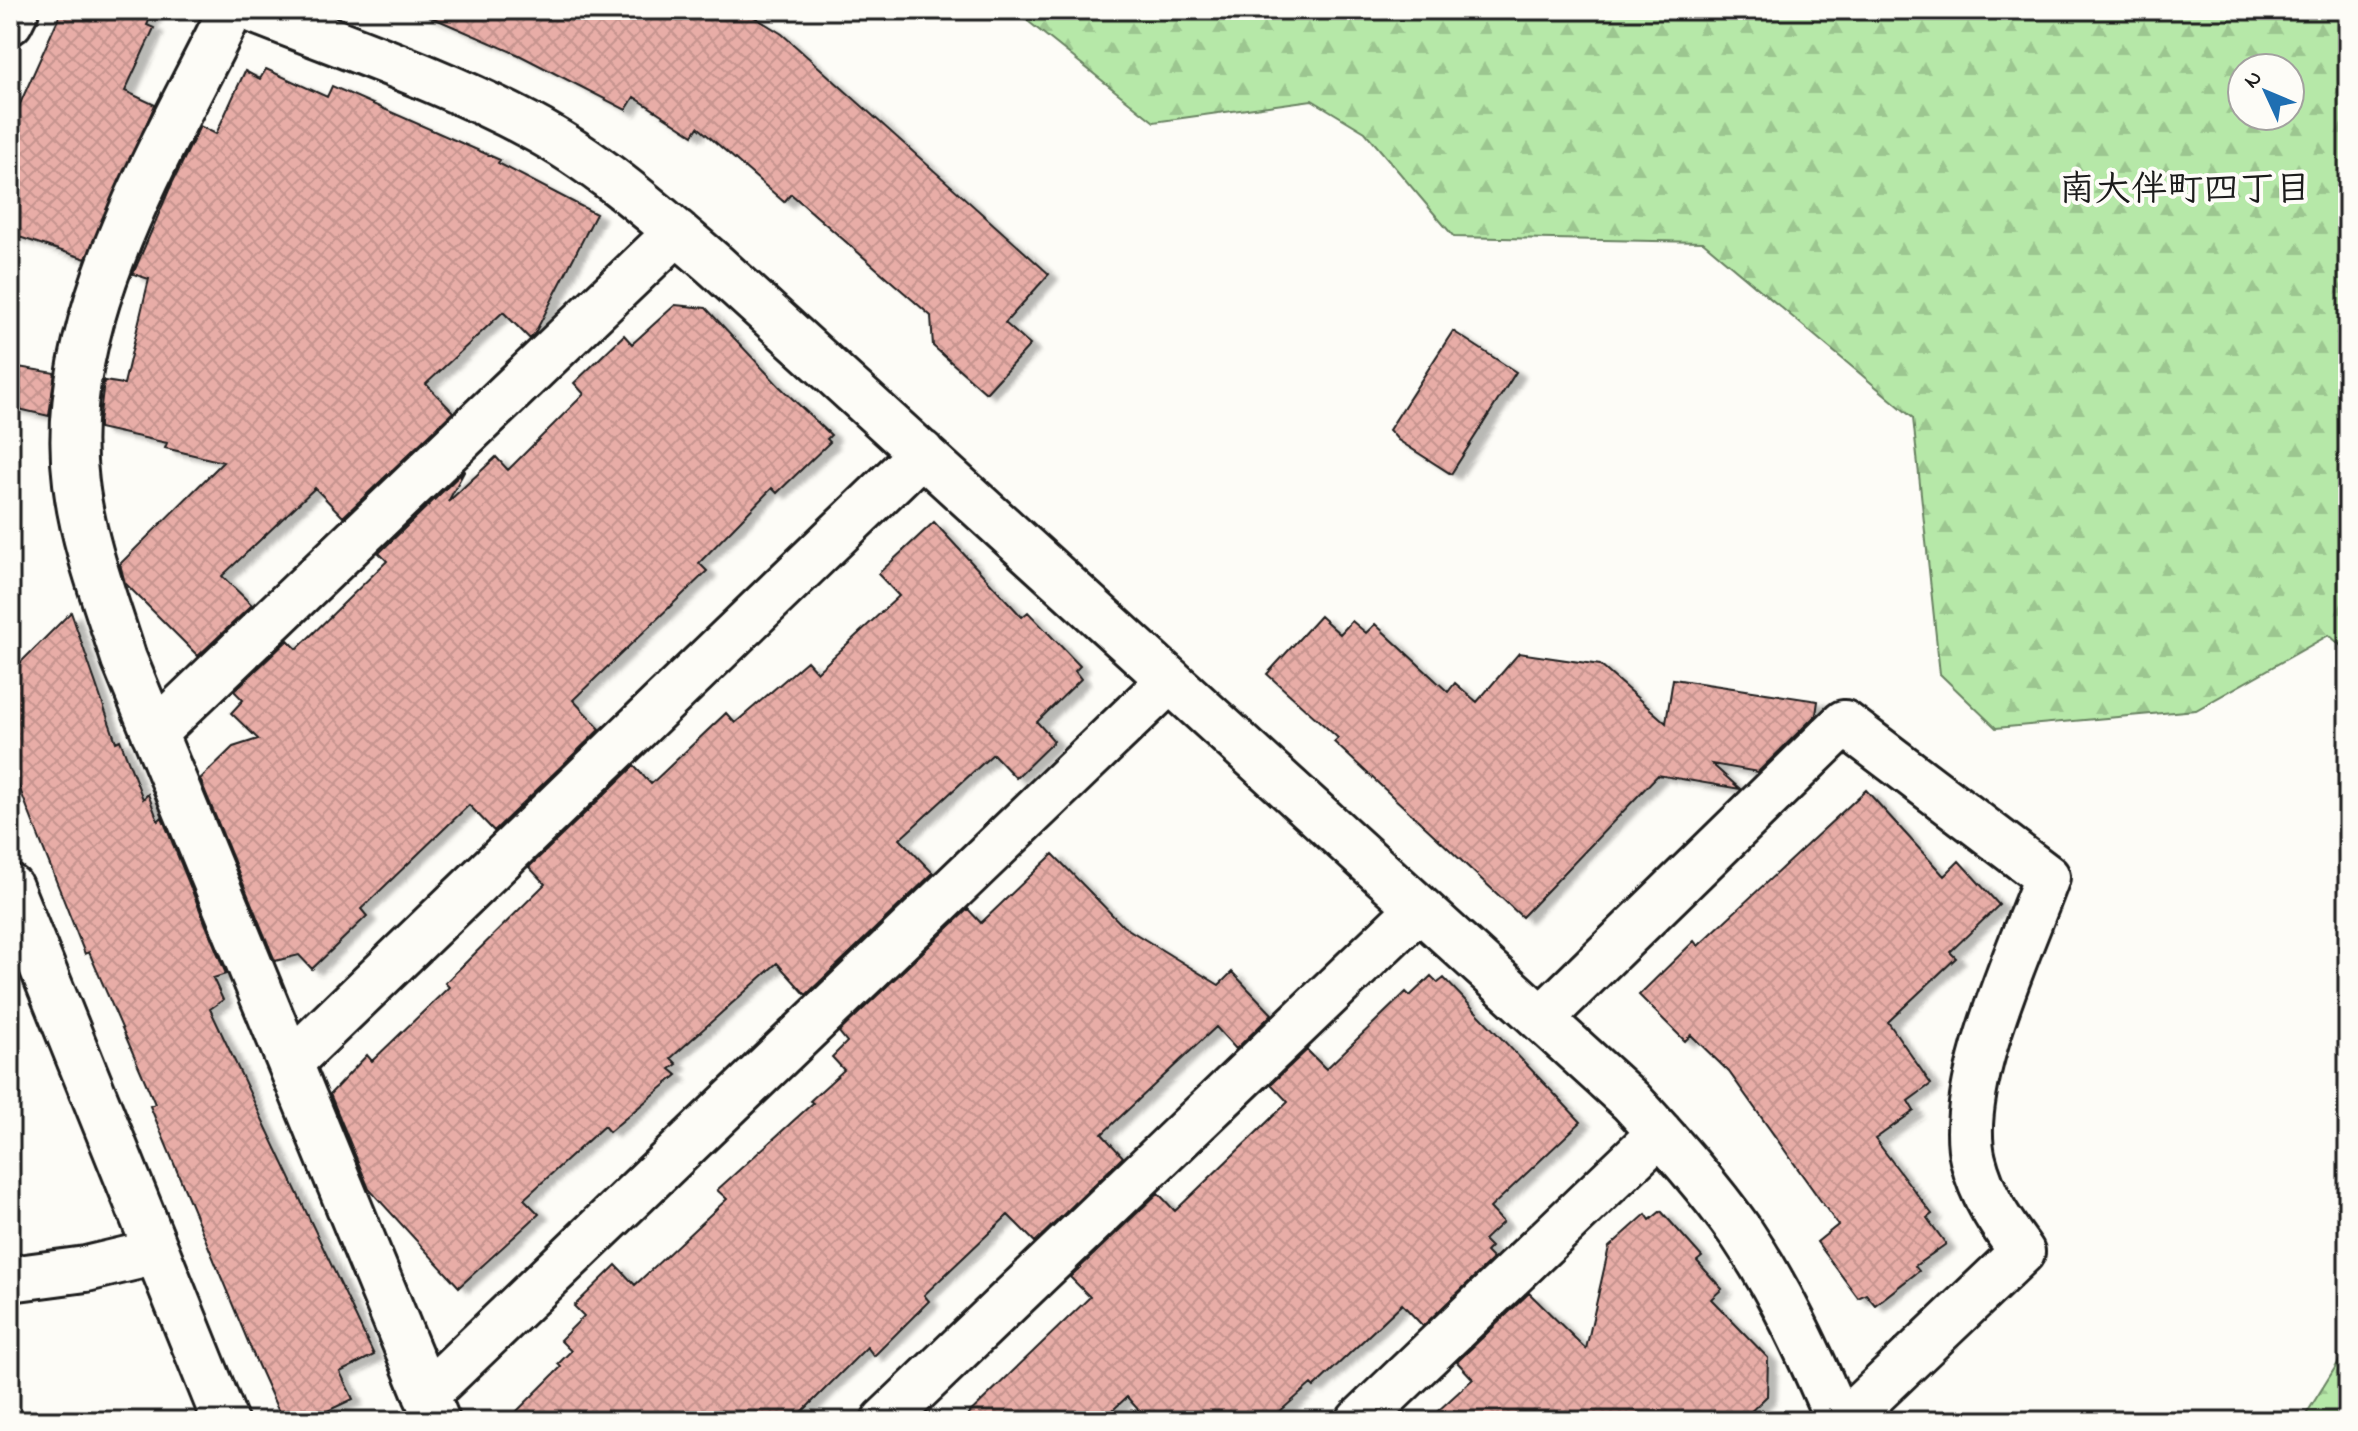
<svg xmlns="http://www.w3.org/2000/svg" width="2358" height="1431" viewBox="0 0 2358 1431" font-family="'Indie Flower','Klee One',sans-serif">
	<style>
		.forest { fill: url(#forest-firs); stroke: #698262; stroke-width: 2; fill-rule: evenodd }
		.building { fill: url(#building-cross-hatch); stroke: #1c1c1c; stroke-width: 2; filter: url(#shadow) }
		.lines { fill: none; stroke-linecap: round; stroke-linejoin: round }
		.minor-casing { stroke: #1c1c1c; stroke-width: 50 }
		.minor { stroke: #fdfcf7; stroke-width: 44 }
		.labels { text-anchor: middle; stroke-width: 8; stroke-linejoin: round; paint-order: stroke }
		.neighbourhood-label { font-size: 36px; font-weight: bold; fill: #1c1c1c; stroke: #fdfcf7 }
	</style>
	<defs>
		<pattern id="forest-firs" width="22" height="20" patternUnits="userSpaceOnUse" patternTransform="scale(2)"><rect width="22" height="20" fill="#b6e8a8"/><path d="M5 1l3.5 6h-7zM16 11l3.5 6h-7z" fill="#9cc690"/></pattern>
		<pattern id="building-cross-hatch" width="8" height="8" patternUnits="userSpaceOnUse" patternTransform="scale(2)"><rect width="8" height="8" fill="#e8ada7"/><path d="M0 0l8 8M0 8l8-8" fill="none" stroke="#c6948f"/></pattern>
		<filter id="shadow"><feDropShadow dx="9" dy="5" stdDeviation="2" flood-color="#0004"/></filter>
	</defs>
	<rect width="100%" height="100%" fill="#fdfcf7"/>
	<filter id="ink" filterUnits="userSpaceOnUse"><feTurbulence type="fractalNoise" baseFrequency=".0125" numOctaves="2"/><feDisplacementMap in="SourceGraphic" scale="16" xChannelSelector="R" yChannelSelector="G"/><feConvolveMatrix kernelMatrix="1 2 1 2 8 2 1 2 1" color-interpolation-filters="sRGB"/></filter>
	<g filter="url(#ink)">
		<path class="forest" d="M1014,10H2348V652L2329,635L2196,710L1996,728L1940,674L1913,418L1703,242L1454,237L1365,132L1312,100L1154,122ZM2242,68H2290V116H2242Z
			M2348,1347V1421H2302Z"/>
		<path class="building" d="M62,10H154L147,25L154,28L125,91L155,105L86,259L10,234V126Z
			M415,10H743L782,34L1049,274L1005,323L1030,345L986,393L933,346L931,316L791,194L784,202L698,127L693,135L634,97L626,110L519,55Z
			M266,69L327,97L332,86L500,160L498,163L596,214L535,333L530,339L503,312L426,384L453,412L343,517L315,488L222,576L252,605L198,656L125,583L120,564L223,462L165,448L167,443L99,428V423L104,381L124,384L149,279L133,274L169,190L200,126L216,134L245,71L260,79Z
			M675,305L706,308L779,386L831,435L827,439L830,442L777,493L772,488L699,563L707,571L573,700L600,729L494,831L469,805L361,909L367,916L312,969L299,955L275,961L200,779L233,747L258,739L231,713L243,700L234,691L288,640L297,649L387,561L379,553L465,470L448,502L496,457L508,470L584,394L574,383L624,335L632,344Z
			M1453,331L1516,372L1451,474L1398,440L1389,430Z
			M12,366L55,373L49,416L10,407Z
			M934,522L1022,617L1028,612L1080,666L1075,671L1081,679L1037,722L1054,741L1016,778L993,754L900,839L933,873L806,995L777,963L671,1058L677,1064L670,1069L677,1075L609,1132L604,1126L524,1199L539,1214L459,1287L369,1189L330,1094L367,1055L372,1061L449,987L445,983L545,884L529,867L634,766L651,784L726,713L735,723L807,661L817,672L899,596L878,574Z
			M71,612L116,742L120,740L143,799L148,794L158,821L162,817L226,974L213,978L223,1000L210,1009L374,1355L340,1372L353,1399L306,1421H283L256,1361L150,1106L155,1104L89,952L85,954L10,764V673Z
			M1320,616L1340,634L1352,621L1366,633L1375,624L1448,692L1455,683L1477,702L1519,653L1600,665L1666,723L1673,679L1818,701L1816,715L1758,772L1712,764L1740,789L1658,775L1522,917L1334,742L1338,738L1267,674Z
			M1866,790L1944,876L1959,861L1999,905L1950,952L1956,958L1888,1022L1931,1084L1908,1101L1914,1111L1875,1139L1932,1214L1927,1218L1946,1244L1915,1266L1919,1271L1875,1305L1866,1294L1858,1298L1817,1242L1838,1225L1729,1072L1691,1035L1685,1041L1639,995L1694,941L1698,946Z
			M1053,854L1123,926L1219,985L1232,972L1272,1014L1236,1049L1216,1027L1102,1134L1123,1157L1035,1242L1008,1215L924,1295L929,1301L874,1356L867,1347L793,1421H621L615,1415L609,1421H507L561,1367L558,1364L571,1351L560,1340L584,1316L574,1306L616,1265L635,1285L727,1199L717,1190L813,1103L810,1101L844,1070L832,1057L847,1042L839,1032L968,909L981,923Z
			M1431,976L1438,983L1444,978L1581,1122L1490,1208L1503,1222L1484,1240L1491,1247L1486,1252L1493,1259L1423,1326L1402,1304L1314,1387L1311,1384L1269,1421H1148L1127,1397L1101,1421H961L1090,1297L1070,1277L1158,1193L1175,1211L1288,1102L1271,1084L1307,1050L1326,1069L1406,992L1410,996Z
			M1661,1211L1702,1257L1697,1261L1722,1289L1711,1299L1768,1358L1767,1396L1741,1421H1427L1473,1379L1457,1362L1529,1293L1586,1349L1609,1247L1646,1214L1650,1220Z"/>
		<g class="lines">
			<defs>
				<path id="minor" d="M231,10C162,152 55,320 76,483C83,543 106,602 124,659L437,1421
					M253,10C345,47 442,79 530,126C598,162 658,216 716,266L1631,1101C1670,1144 1709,1187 1742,1234C1781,1292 1811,1357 1838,1421
					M10,22L16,10
					M154,733L677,232
					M10,887L225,1421
					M1541,1019L1844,723L2047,877C2021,949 1955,1086 1973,1160C1982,1196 2000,1222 2022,1252L1845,1421
					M290,1063L922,453
					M10,1279L86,1269L157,1252
					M426,1395L1170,680
					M884,1421L1419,908
					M1359,1421L1660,1133"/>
			</defs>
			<use href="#minor" class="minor-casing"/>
			<use href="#minor" class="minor"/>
		</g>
	</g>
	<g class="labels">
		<g class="neighbourhood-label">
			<text x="2185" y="200">南大伴町四丁目</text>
		</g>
	</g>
	<rect width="2358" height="1431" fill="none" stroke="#fdfcf7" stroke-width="40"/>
	<rect x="20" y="20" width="2318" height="1391" fill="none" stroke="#1c1c1c" stroke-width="3" filter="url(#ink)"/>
	<g transform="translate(2266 92) rotate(314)"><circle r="38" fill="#fdfcf7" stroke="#a3a29f" stroke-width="2"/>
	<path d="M0-6L14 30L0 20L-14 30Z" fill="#1f6fb2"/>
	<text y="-12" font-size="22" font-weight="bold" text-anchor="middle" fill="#1c1c1c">N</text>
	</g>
</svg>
